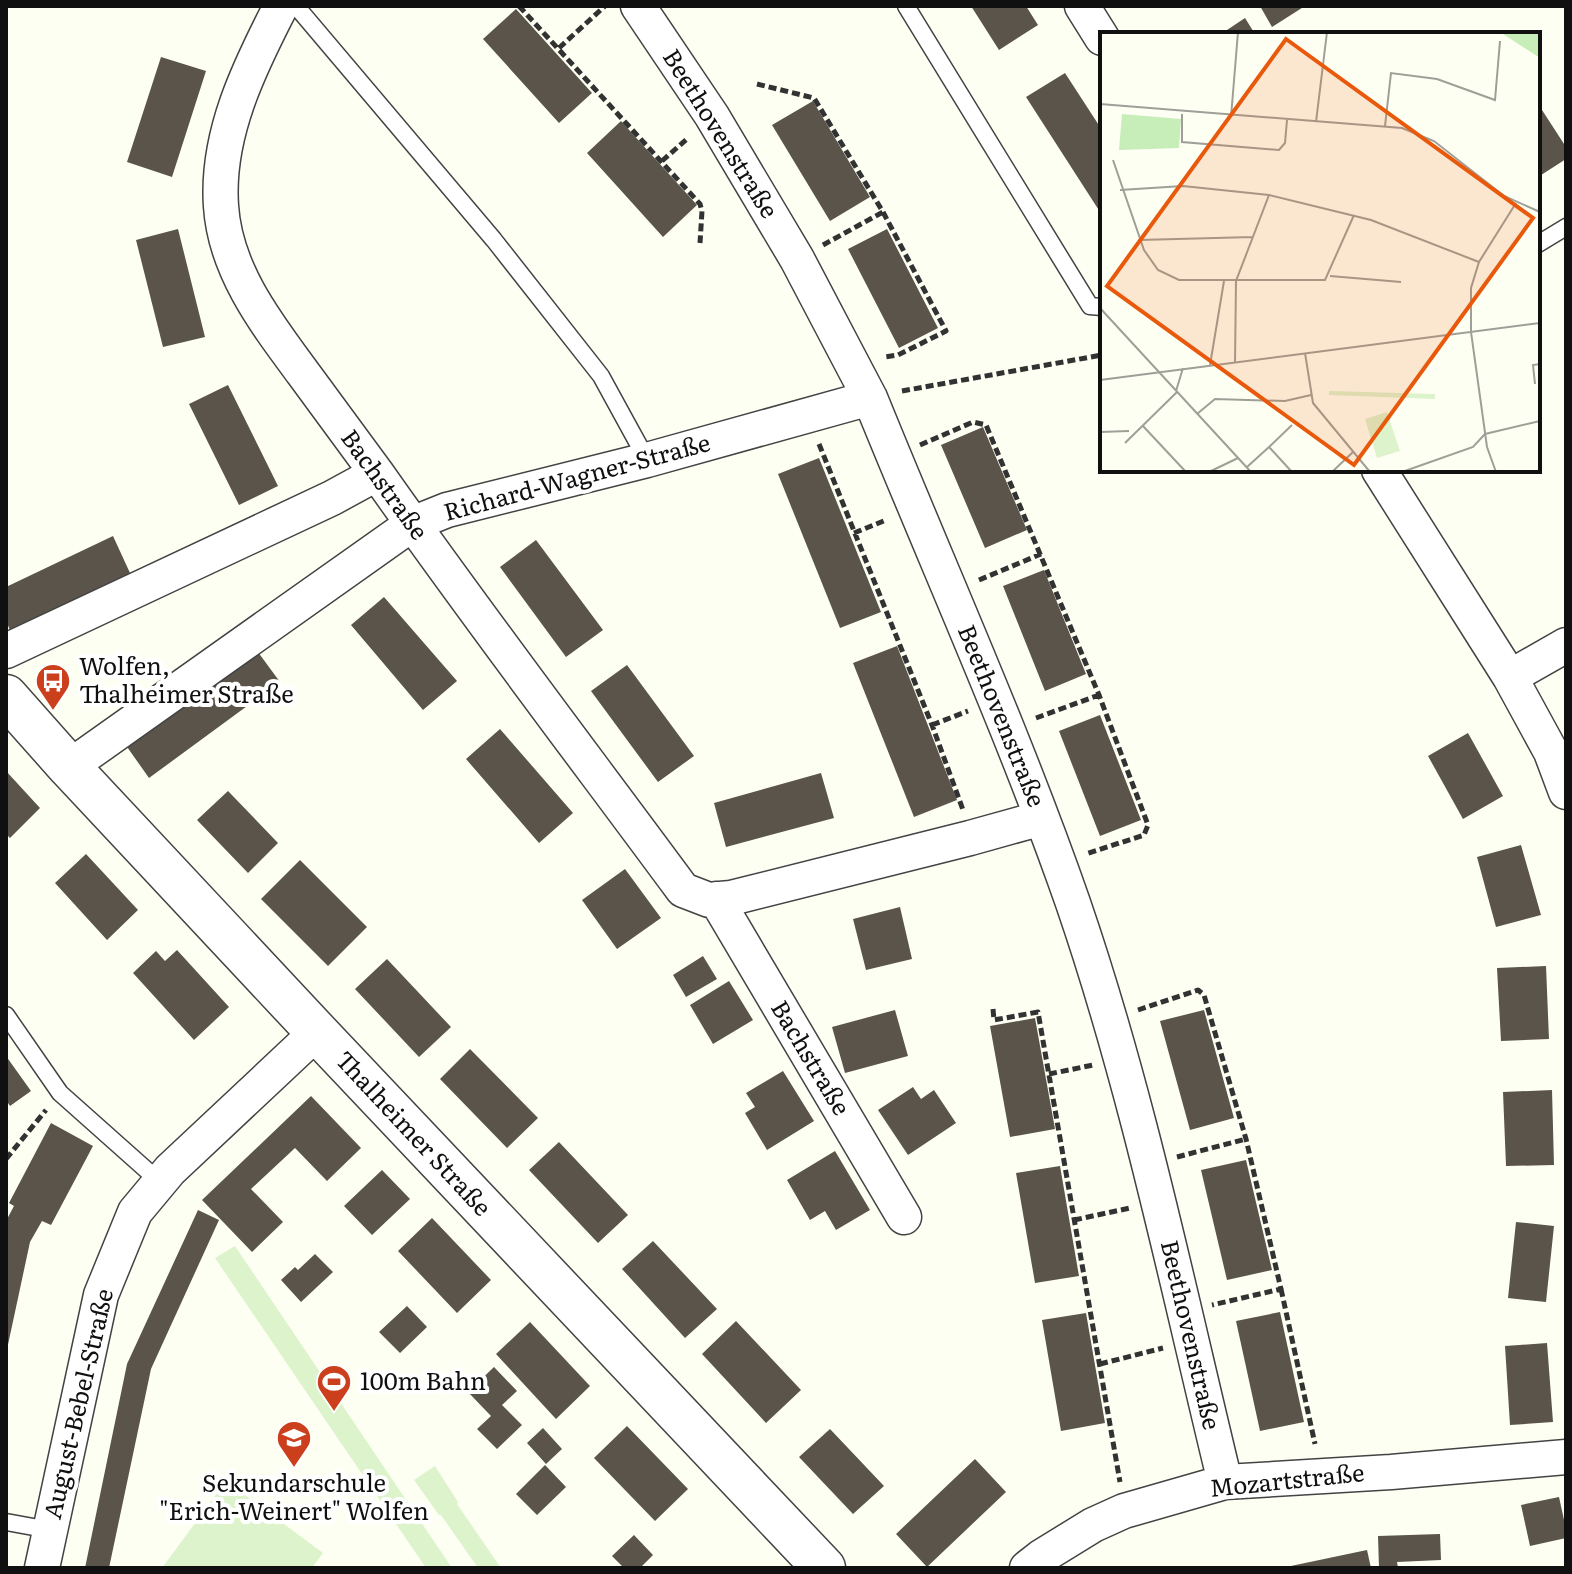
<svg xmlns="http://www.w3.org/2000/svg" width="1572" height="1574" viewBox="0 0 1572 1574" font-family="Literata,serif">
	<style>
		.pitch { fill: #dcf3cc }
		.building { fill: #5a544b }
		.lines { fill: none; stroke-linecap: round; stroke-linejoin: round }
		.service-casing { stroke: #434343; stroke-width: 19 }
		.minor-casing { stroke: #434343; stroke-width: 37 }
		.tertiary-casing { stroke: #434343; stroke-width: 45 }
		.path { stroke: #323232; stroke-width: 5; stroke-dasharray: 8 4; stroke-linecap: butt }
		.service { stroke: #fff; stroke-width: 16 }
		.minor { stroke: #fff; stroke-width: 34 }
		.tertiary { stroke: #fff; stroke-width: 42 }
		.labels { text-anchor: middle; stroke-width: 8; stroke-linejoin: round; paint-order: stroke }
		.street-label { font-size: 24px; fill: #101010; stroke: #fff }
		.poi-label { font-size: 24px; fill: #101010; stroke: #fff; text-anchor: start }
		.inset-road { fill: none; stroke: #9f9f98; stroke-width: 2 }
		.view { fill: #e8590c; fill-opacity: 0.15; stroke: #e8590c; stroke-width: 4 }
		.inset-edge { fill: none; stroke: #101010; stroke-width: 4 }
	</style>
	<rect width="100%" height="100%" fill="#fefff3"/>
	<path class="pitch" d="M235,1246L452,1568H426L215,1258Z
		M435,1466L458,1502L457,1504L501,1568H478L441,1515H439L414,1480Z
		M226,1481L323,1553L312,1568H162Z"/>
	<path class="building" d="M971,6H1026L1038,25L999,50Z
		M1260,6H1305L1272,27Z
		M516,9L592,93L559,123L483,39Z
		M1245,18L1255,34H1221Z
		M161,57L206,71L172,177L127,162Z
		M1065,73L1102,130V215L1026,97Z
		M813,101L870,197L830,221L772,125Z
		M1542,110L1566,147V159L1538,177V112Z
		M621,121L697,205L663,237L587,153Z
		M178,229L205,337L163,347L136,240Z
		M887,229L938,328L899,348L848,249Z
		M228,385L278,486L239,505L189,404Z
		M983,427L1027,530L985,548L941,445Z
		M819,458L881,612L840,628L778,474Z
		M113,536L130,573L10,630L6,621V587Z
		M536,540L603,630L566,657L500,567Z
		M1044,570L1086,674L1045,691L1003,586Z
		M384,597L457,681L423,710L351,625Z
		M897,646L957,800L914,817L853,663Z
		M255,648L280,682L149,778L125,744Z
		M627,665L694,756L658,782L591,691Z
		M1100,715L1141,820L1100,836L1059,731Z
		M500,729L573,813L539,843L466,759Z
		M1468,733L1503,796L1463,819L1428,756Z
		M6,771L40,808L10,838L6,834Z
		M821,773L834,818L726,847L714,803Z
		M228,791L278,843L248,873L197,820Z
		M1521,845L1541,915L1496,927L1477,857Z
		M86,854L138,910L107,940L55,883Z
		M300,860L367,927L328,966L261,899Z
		M625,869L661,918L617,949L582,900Z
		M900,907L912,959L866,970L853,919Z
		M177,950L229,1007L194,1040L133,973L156,951L165,961Z
		M703,956L717,979L686,997L673,975Z
		M387,959L451,1027L419,1057L355,989Z
		M1546,966L1549,1039L1501,1041L1497,968Z
		M729,981L753,1020L713,1044L690,1005Z
		M895,1010L908,1056L845,1073L832,1027Z
		M1204,1010L1234,1118L1190,1130L1160,1021Z
		M1035,1018L1055,1129L1010,1137L990,1026Z
		M470,1049L538,1118L507,1148L440,1079Z
		M6,1056L31,1091L10,1106L6,1100Z
		M783,1071L814,1121L767,1150L745,1113L755,1107L746,1093Z
		M913,1087L921,1099L934,1090L956,1123L908,1155L878,1110Z
		M1552,1090L1554,1165L1506,1166L1503,1092Z
		M311,1096L361,1148L327,1181L295,1148L251,1189L283,1222L252,1252L202,1200Z
		M51,1123L93,1146L51,1225L42,1221L30,1242L6,1354V1221L14,1206L9,1203Z
		M559,1142L628,1215L598,1243L529,1170Z
		M835,1151L870,1210L836,1230L825,1211L810,1220L787,1180Z
		M1246,1160L1272,1270L1227,1280L1201,1170Z
		M1060,1166L1079,1276L1035,1283L1016,1173Z
		M382,1170L410,1199L372,1235L344,1206Z
		M198,1210L219,1220L151,1369L109,1568H85L127,1364Z
		M432,1218L491,1280L457,1313L398,1251Z
		M1516,1222L1554,1226L1546,1302L1508,1298Z
		M653,1241L717,1309L685,1338L622,1269Z
		M315,1254L333,1272L301,1302L281,1280L295,1267L298,1270Z
		M407,1306L427,1327L400,1353L379,1332Z
		M1280,1312L1304,1422L1260,1431L1236,1321Z
		M1086,1313L1105,1423L1061,1431L1042,1320Z
		M736,1321L801,1390L766,1423L702,1354Z
		M530,1322L590,1386L556,1419L496,1354Z
		M1547,1343L1553,1422L1510,1425L1505,1346Z
		M494,1367L517,1391L502,1405L522,1425L497,1449L477,1429L491,1416L468,1392Z
		M627,1426L688,1489L655,1521L594,1458Z
		M543,1428L562,1449L546,1464L527,1443Z
		M830,1429L884,1486L853,1514L799,1457Z
		M975,1459L1006,1492L927,1567L896,1534Z
		M545,1465L566,1487L537,1515L516,1494Z
		M1559,1497L1566,1529V1538L1530,1546L1521,1505Z
		M1440,1534L1441,1560L1397,1562L1398,1568H1379L1378,1536Z
		M634,1535L653,1555L640,1568H624L612,1556Z
		M1367,1550L1371,1568H1286V1567Z"/>
	<g class="lines">
		<defs>
			<path id="service" d="M296,6L494,240L601,376L647,460
				M906,6L1090,306L1102,307
				M1538,244L1566,227
				M6,1015L60,1093L160,1182
				M6,1522L50,1530"/>
			<path id="minor" d="M281,6C249,68 216,135 221,206C225,270 266,323 303,373C328,407 353,441 378,475C477,616 581,752 683,890L709,900L731,898L970,838L1042,818
				M638,6L712,116L797,259L870,398C938,566 1013,731 1073,903C1138,1092 1178,1289 1225,1482
				M1082,6L1102,38
				M1379,470L1510,677L1551,752L1566,792
				M6,651L332,498L376,474
				M1510,677L1566,645
				M69,767L412,524L447,510L647,460L870,398
				M716,899L904,1217
				M42,1568L101,1295L135,1212L170,1170L317,1032
				M1027,1568L1041,1557L1093,1525L1124,1511L1225,1482L1391,1472L1566,1457"/>
			<path id="tertiary" d="M6,696L69,767L317,1032L824,1568"/>
		</defs>
		<use href="#service" class="service-casing"/>
		<use href="#minor" class="minor-casing"/>
		<use href="#tertiary" class="tertiary-casing"/>
		<path class="path" d="M519,6L700,204L702,211L700,243
			M559,48L605,6
			M757,84L814,98L883,212L946,331L898,355L884,357
			M662,161L688,138
			M823,245L883,212
			M902,391L1102,355
			M819,444L932,725L963,810
			M920,445L973,422L986,425L1099,695L1148,825L1144,835L1086,854
			M854,533L886,520
			M979,580L1041,554
			M1036,718L1099,695
			M932,725L968,711
			M993,1009L994,1020L1038,1012L1120,1482
			M1138,1010L1198,990L1204,995L1246,1139L1281,1289L1212,1305
			M1049,1074L1093,1065
			M1177,1157L1246,1139
			M6,1159L46,1110
			M1074,1220L1130,1208
			M1281,1289L1315,1444
			M1100,1364L1163,1348"/>
		<use href="#service" class="service"/>
		<use href="#minor" class="minor"/>
		<use href="#tertiary" class="tertiary"/>
	</g>
	<defs>
		<symbol id="bus-pin" viewBox="-11 -11 22 30"><path d="M0 17L-7.5 6A9.5 9.5 0 1 1 7.5 6Z" fill="#cb3f1d" stroke="#fff"/><path d="M-5-6H5V4H4V6H2V4H-2V6H-4V4H-5ZM-3.5-4V0h7V-4ZM-3.5 1.2v1.5H-2V1.2ZM2 1.2v1.5H3.5V1.2Z" fill="#fff"/></symbol>
		<symbol id="stadium-pin" viewBox="-11 -11 22 30"><path d="M0 17L-7.5 6A9.5 9.5 0 1 1 7.5 6Z" fill="#cb3f1d" stroke="#fff"/><path d="M0-5a6.5 5 0 1 0 0 10a6.5 5 0 1 0 0-10ZM-3.5-1.8h7v3.6h-7Z" fill="#fff"/></symbol>
		<symbol id="school-pin" viewBox="-11 -11 22 30"><path d="M0 17L-7.5 6A9.5 9.5 0 1 1 7.5 6Z" fill="#cb3f1d" stroke="#fff"/><path d="M0-5L7-2L0 1L-7-2ZM-4 1L0 2.5L4 1V4Q0 6-4 4Z" fill="#fff"/></symbol>
	</defs>
	<g fill-rule="evenodd">
		<use href="#bus-pin" x="33" y="661" width="40" height="54"/>
		<use href="#stadium-pin" x="314" y="1362" width="40" height="54"/>
		<use href="#school-pin" x="274" y="1418" width="40" height="54"/>
	</g>
	<g class="labels">
		<g class="street-label">
			<text transform="translate(720 134) rotate(58)" y="8">Beethovenstraße</text>
			<text transform="translate(577 478) rotate(-15)" y="8">Richard-Wagner-Straße</text>
			<text transform="translate(384 485) rotate(54)" y="8">Bachstraße</text>
			<text transform="translate(1001 716) rotate(68)" y="8">Beethovenstraße</text>
			<text transform="translate(810 1058) rotate(59)" y="8">Bachstraße</text>
			<text transform="translate(413 1134) rotate(47)" y="8">Thalheimer Straße</text>
			<text transform="translate(1190 1335) rotate(77)" y="8">Beethovenstraße</text>
			<text transform="translate(79 1404) rotate(-77)" y="8">August-Bebel-Straße</text>
			<text transform="translate(1287 1481) rotate(-6)" y="8">Mozartstraße</text>
		</g>
		<g class="poi-label">
			<text x="79" y="675">Wolfen,<tspan x="79" dy="28">Thalheimer Straße</tspan></text>
			<text x="360" y="1390">100m Bahn</text>
			<text x="294" y="1492" text-anchor="middle">Sekundarschule<tspan x="294" dy="28">"Erich-Weinert" Wolfen</tspan></text>
		</g>
	</g>
	<g transform="translate(1100 32)">
		<rect width="440" height="440" fill="#fefff3"/>
		<path d="M400,0H440V26ZM22,82L81,87L79,116L19,118Z" fill="#c7edb9"/>
		<path d="M229,359L335,362V367L229,363ZM287,380L300,419L277,426L265,387Z" fill="#dcf3cc"/>
		<path class="inset-road" d="M0,72L302,96L334,109L404,164L440,180M82,82V110L179,118L185,111L187,88M131,85L138,0M216,90L227,0M285,94L291,41L337,47L395,68L400,9M13,128L44,218L58,238L79,248H225L254,183M20,158L83,154L169,163L271,188L379,230M39,208L153,205M230,244L301,250M0,276L151,440M205,321L213,371L270,440M135,330L136,249L169,163M110,333L124,249M0,348L440,291M435,352L433,333L440,332M76,359L83,336M97,382L115,367L185,369L211,363M192,393L169,415L192,440M43,394L86,440M0,400L29,399M25,411L77,360M147,435L169,415M109,440L138,426M232,440L253,420M302,440L373,415L385,402L440,389M396,440L387,415L371,300V256L379,230L416,171"/>
		<path class="view" d="M186,7L433,186L254,433L7,254Z"/>
		<rect width="440" height="440" class="inset-edge"/>
	</g>
	<rect width="1572" height="1574" fill="none" stroke="#101010" stroke-width="16"/>
</svg>
